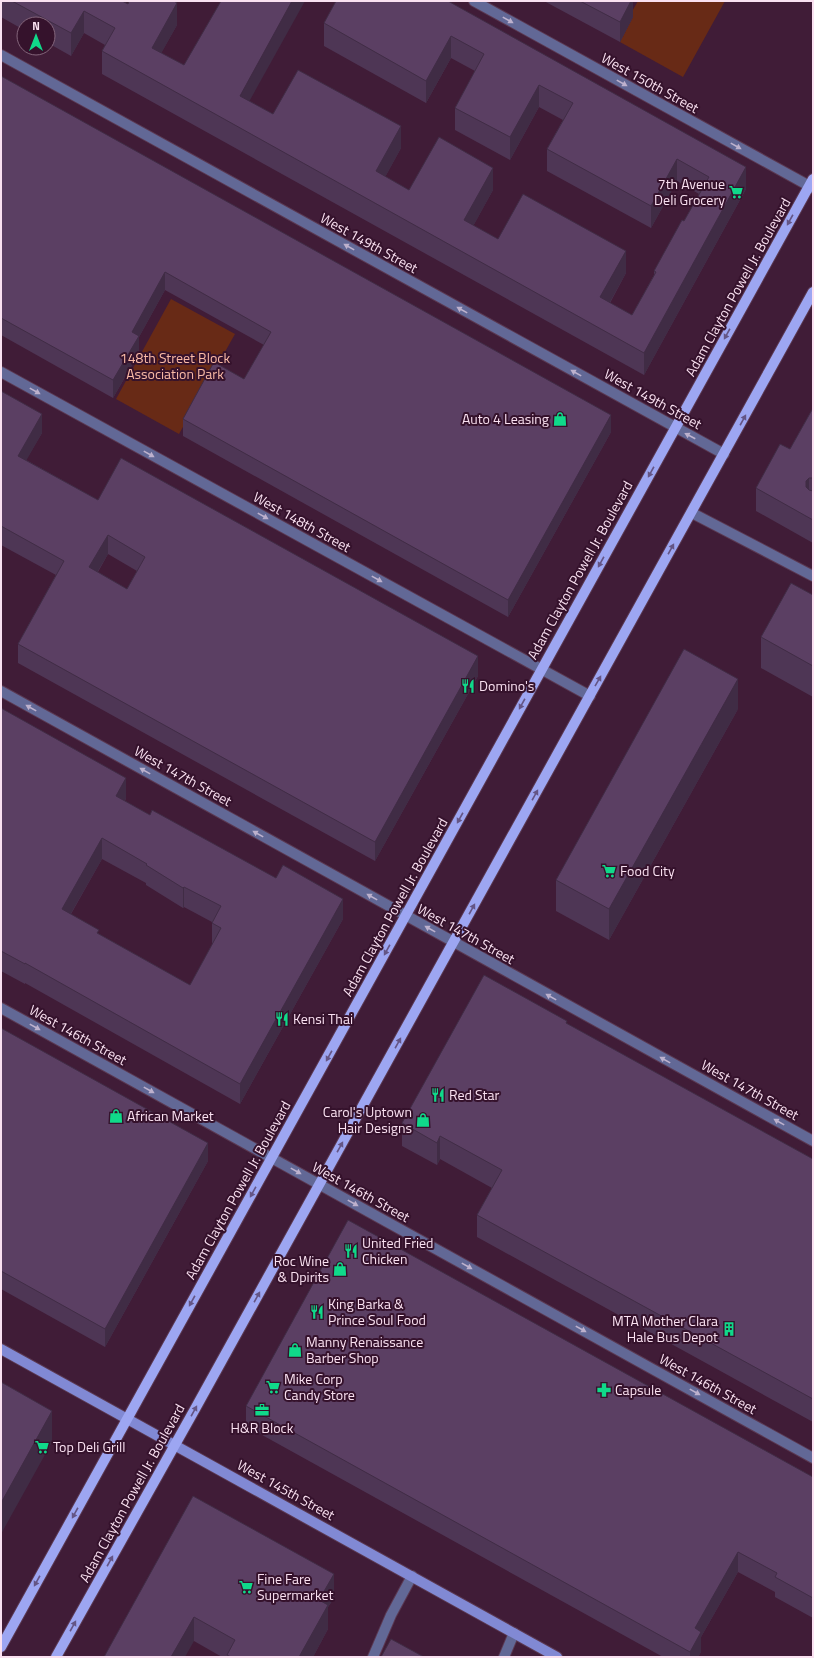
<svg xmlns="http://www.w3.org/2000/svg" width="814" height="1658" viewBox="0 0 814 1658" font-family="'Titillium Web',sans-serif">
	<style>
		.park { fill: #682a16 }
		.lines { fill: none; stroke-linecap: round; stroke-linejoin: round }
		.service-casing { stroke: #5a3851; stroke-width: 12 }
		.minor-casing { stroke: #5a3851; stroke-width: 12 }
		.secondary-casing { stroke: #5a3851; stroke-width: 12 }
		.primary-casing { stroke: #5a3851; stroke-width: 12 }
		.service { stroke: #626896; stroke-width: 10 }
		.minor { stroke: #626896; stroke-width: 10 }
		.secondary { stroke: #8189d4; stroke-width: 10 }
		.primary { stroke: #9da6f2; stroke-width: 10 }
		.wall { fill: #4e3655; fill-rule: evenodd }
		.shaded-wall { fill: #402c45 }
		.building { fill: #5b3f63; stroke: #402c45; fill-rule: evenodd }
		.oneway { fill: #bdb1cd }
		.oneway2 { fill: #645585 }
		.labels { text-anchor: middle; stroke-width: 4; stroke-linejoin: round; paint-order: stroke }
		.street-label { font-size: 14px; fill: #fae1f1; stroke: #35122c }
		.poi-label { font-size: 14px; fill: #fae1f1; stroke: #35122c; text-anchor: start }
		.park-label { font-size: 14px; fill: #fabaa6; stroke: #35122c }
	</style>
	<rect width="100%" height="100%" fill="#401c37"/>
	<path class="park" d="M638,1H725L683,77L620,42L633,17L630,15Z
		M171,299L235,334L179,434L116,399Z"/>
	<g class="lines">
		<defs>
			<path id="service" d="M692,513L813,576
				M373,1657L391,1615L412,1576
				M504,1657L514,1633"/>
			<path id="minor" d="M474,1L813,188
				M1,55L724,454
				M1,372L590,696
				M1,691L813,1141
				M1,1008L813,1458"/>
			<path id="secondary" d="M1,1349L557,1657"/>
			<path id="primary" d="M1,1647L813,179
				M56,1657L195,1409L813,292"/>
		</defs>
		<use href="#service" class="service-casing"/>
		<use href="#minor" class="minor-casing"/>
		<use href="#secondary" class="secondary-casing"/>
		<use href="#primary" class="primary-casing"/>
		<use href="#service" class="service"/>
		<use href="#minor" class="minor"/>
		<use href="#secondary" class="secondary"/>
		<use href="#primary" class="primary"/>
	</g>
	<path class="wall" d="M1,1H122L177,25L161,53L273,114L401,148L385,177L409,190H493L473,226L498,239L626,273L610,303L632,315L654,275V271L684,221L699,194L677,181L651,228L547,171V149L563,120L539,107L510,160L455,130V108L475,71L451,58L426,103L324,46V23L448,1L746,189L644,375L102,74V51L105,45L84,33L71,56L48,43V24H24V30L1,17Z
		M544,1H633V17L620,42Z
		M1,76L611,432L508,617L183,436V419L244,379L264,345L165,290L139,337V353L113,398L1,335Z
		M1,391L42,433L26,460L98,500L478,676L375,861L18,663V644L56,575L1,545ZM108,554L137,571L127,589L98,572Z
		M813,408V543L756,511V488L790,449Z
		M813,595V697L761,668V637Z
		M1,708L126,798L125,801L150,815L343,919L240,1104L25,983V984L1,971ZM102,859L146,883V885L183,908L184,907L212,922V943L213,944L190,985L99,934L71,914Z
		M738,709L609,940L556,911V880Z
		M567,1024L813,1159V1422L477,1237V1215L492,1188L440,1159L437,1165L402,1146V1123Z
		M1,1028L208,1161L105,1347L1,1289Z
		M246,1406L813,1477V1618L775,1597V1592L738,1572L701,1637V1652L698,1657H663L246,1426Z
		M193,1496L334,1598L328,1607V1629L313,1657H222L194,1641Z"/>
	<path class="shaded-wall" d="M292,1H305L240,118V96Z
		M631,1H633V17L620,42V22Z
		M177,3V25L152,70V48Z
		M84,11V33L71,56V33Z
		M451,36V58L426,103V81Z
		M539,85V107L510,160V137Z
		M401,126V148L376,194V171Z
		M677,159V181L651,228V206Z
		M746,167V189L644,375V353Z
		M493,168V190L464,243V220Z
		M626,251V273L600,320V297Z
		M165,272V290L139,337V353L113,398V380L132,332Z
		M42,414V433L18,475V456Z
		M611,415V432L508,617V600Z
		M809,478V501L806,504V481Z
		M108,535V554L89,586V567Z
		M478,656V676L375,861V842Z
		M738,679V709L609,940V909Z
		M126,778V798L116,816V796Z
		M102,838V859L62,929V909Z
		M184,887V907L183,908V888Z
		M343,899V919L240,1104V1084Z
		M440,1136V1159L437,1165V1143Z
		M208,1143V1161L105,1347V1329Z
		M52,1411V1442L1,1534V1503Z
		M738,1552V1572L701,1637V1652L698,1657H690V1652L695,1628Z
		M334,1574V1598L328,1607V1629L313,1657H299L319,1600Z
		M194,1617V1641L185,1657H171Z"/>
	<path class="building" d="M12,1H122L128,4L129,1H174L177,3L152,48L184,65L221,1H292L240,96L273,114L298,70L401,126L376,171L409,190L439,137L493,168L464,220L498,239L523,194L626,251L600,297L632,315L656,272L654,271L682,220L684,221L709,177L677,159L651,206L547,149L573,103L539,85L510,137L455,108L484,54L451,36L426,81L324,23L336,1H448L746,167L644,353L102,51L115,28L84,11L71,33Z
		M580,1H631L620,22Z
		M1,76L611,415L508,600L183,419L214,362L244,379L271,332L165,272L132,332L139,336L113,380L1,318Z
		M1,391L42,414L18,456L98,500L121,458L478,656L375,842L18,644L64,561L1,526ZM108,535L145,557L127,589L89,567Z
		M813,408V478H809L806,481V487L809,490L813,491V520L756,488L780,444L790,449Z
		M791,583L813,595V666L761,637Z
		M684,649L738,679L609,909L556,880Z
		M1,708L126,778L116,796L150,815L152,810L276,878L283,865L343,899L240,1084L25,963V964L1,951ZM102,838L147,864L146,865L183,888L184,887L221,906L212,923L221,928L190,985L97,933L99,930L62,909Z
		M484,975L567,1021L566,1023L813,1159V1399L477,1215L502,1170L440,1136L437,1143L402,1123Z
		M1,1028L208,1143L105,1329L1,1271Z
		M348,1220L813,1477V1598L775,1577L777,1573L738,1552L695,1628L701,1632L690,1652L246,1406Z
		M1,1382L52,1411L1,1503Z
		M193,1496L334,1574L319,1600L328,1605L299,1657H231L227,1655L235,1640L194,1617L171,1657H104Z
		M391,1639L424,1657H381Z"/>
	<defs><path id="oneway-solid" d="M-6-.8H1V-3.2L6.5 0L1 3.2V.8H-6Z"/></defs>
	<g class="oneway">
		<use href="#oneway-solid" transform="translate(508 20) rotate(29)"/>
		<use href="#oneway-solid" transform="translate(622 83) rotate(29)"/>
		<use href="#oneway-solid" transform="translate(736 146) rotate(29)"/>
		<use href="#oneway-solid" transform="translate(349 247) rotate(-151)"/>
		<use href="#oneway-solid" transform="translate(462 310) rotate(-151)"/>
		<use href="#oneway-solid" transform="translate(576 373) rotate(-151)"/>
		<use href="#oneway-solid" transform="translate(35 391) rotate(29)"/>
		<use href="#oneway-solid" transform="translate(690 436) rotate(-152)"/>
		<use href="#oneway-solid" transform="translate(149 454) rotate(29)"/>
		<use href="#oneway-solid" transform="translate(263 516) rotate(29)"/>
		<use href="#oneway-solid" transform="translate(377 579) rotate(29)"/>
		<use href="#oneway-solid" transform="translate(31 708) rotate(-151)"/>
		<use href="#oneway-solid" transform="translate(145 771) rotate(-151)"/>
		<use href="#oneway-solid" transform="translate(258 834) rotate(-151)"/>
		<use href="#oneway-solid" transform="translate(372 897) rotate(-151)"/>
		<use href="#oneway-solid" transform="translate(430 929) rotate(-151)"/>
		<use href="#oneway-solid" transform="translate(551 997) rotate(-151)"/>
		<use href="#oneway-solid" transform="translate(35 1027) rotate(29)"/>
		<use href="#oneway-solid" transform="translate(665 1060) rotate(-151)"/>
		<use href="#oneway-solid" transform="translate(149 1090) rotate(29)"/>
		<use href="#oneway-solid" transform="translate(779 1122) rotate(-151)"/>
		<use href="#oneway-solid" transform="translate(296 1171) rotate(29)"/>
		<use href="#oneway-solid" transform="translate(353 1203) rotate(29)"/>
		<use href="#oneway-solid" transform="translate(467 1266) rotate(29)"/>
		<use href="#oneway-solid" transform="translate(581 1329) rotate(29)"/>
		<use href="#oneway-solid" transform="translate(695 1392) rotate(29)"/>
	</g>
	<g class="oneway2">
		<use href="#oneway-solid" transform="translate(790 220) rotate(119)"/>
		<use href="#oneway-solid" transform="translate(727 334) rotate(119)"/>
		<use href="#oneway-solid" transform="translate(743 420) rotate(-61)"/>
		<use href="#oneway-solid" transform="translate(651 472) rotate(119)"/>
		<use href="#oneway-solid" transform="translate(671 549) rotate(-61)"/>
		<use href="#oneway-solid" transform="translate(601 562) rotate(119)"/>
		<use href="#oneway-solid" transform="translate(598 681) rotate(-60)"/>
		<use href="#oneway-solid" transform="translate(522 704) rotate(119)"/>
		<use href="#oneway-solid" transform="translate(535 795) rotate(-61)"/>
		<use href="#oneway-solid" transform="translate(460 818) rotate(119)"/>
		<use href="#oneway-solid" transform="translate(472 909) rotate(-61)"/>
		<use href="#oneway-solid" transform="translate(387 950) rotate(119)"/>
		<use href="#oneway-solid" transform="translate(398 1043) rotate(-61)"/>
		<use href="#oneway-solid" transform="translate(329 1056) rotate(119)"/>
		<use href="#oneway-solid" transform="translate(340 1147) rotate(-61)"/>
		<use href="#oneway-solid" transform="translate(253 1192) rotate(119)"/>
		<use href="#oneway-solid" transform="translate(257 1297) rotate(-61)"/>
		<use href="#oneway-solid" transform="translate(192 1301) rotate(119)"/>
		<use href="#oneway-solid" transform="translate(194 1411) rotate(-61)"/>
		<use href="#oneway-solid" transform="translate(75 1513) rotate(119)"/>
		<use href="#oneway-solid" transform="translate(110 1561) rotate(-61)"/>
		<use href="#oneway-solid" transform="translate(37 1581) rotate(119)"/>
		<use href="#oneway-solid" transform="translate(73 1626) rotate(-61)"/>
	</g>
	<defs>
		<symbol id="supermarket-bare" viewBox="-9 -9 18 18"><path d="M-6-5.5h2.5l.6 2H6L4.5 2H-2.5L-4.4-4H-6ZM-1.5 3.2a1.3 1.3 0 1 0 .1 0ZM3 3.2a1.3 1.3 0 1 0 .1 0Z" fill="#10d98a" stroke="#35122c" stroke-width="2.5" paint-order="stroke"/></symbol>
		<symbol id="shop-bare" viewBox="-9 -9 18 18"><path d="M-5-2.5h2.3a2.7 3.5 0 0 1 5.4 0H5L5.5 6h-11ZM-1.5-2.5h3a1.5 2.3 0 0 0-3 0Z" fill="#10d98a" stroke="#35122c" stroke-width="2.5" paint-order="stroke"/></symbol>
		<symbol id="restaurant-bare" viewBox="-9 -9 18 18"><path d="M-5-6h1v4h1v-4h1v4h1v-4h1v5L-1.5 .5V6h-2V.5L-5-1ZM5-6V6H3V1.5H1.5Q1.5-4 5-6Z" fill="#10d98a" stroke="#35122c" stroke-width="2.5" paint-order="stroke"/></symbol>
		<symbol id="building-bare" viewBox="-9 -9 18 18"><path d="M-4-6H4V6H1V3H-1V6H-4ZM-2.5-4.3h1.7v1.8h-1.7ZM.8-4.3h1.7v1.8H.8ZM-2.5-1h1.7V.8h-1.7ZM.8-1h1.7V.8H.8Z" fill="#10d98a" stroke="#35122c" stroke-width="2.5" paint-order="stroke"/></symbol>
		<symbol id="pharmacy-bare" viewBox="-9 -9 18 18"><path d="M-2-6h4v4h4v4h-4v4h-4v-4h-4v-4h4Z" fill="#10d98a" stroke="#35122c" stroke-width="2.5" paint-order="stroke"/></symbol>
		<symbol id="office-bare" viewBox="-9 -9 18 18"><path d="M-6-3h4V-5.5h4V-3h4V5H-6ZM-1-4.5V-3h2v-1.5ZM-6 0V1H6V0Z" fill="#10d98a" stroke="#35122c" stroke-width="2.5" paint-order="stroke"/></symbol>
	</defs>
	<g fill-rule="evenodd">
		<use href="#supermarket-bare" x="726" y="182" width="20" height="20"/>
		<use href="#shop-bare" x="550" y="409" width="20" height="20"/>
		<use href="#restaurant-bare" x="458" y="676" width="20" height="20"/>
		<use href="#supermarket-bare" x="599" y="861" width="20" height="20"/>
		<use href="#restaurant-bare" x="272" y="1009" width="20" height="20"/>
		<use href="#restaurant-bare" x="428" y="1085" width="20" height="20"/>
		<use href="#shop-bare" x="106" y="1106" width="20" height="20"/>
		<use href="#shop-bare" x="413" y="1110" width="20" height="20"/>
		<use href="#restaurant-bare" x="341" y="1241" width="20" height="20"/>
		<use href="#shop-bare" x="330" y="1259" width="20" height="20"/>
		<use href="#restaurant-bare" x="307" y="1302" width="20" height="20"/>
		<use href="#building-bare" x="719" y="1319" width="20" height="20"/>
		<use href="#shop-bare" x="285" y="1340" width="20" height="20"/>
		<use href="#supermarket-bare" x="263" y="1377" width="20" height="20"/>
		<use href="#pharmacy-bare" x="594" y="1380" width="20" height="20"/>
		<use href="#office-bare" x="252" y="1400" width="20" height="20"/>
		<use href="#supermarket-bare" x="32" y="1437" width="20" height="20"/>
		<use href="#supermarket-bare" x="236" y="1577" width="20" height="20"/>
	</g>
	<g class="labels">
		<g class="street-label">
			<text transform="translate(650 83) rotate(29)" y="5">West 150th Street</text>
			<text transform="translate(369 243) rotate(29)" y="5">West 149th Street</text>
			<text transform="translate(738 287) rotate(-61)" y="5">Adam Clayton Powell Jr. Boulevard</text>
			<text transform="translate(653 399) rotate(29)" y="5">West 149th Street</text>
			<text transform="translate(302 522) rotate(29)" y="5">West 148th Street</text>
			<text transform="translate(580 570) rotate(-61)" y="5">Adam Clayton Powell Jr. Boulevard</text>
			<text transform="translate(183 776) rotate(29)" y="5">West 147th Street</text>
			<text transform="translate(395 907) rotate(-61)" y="5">Adam Clayton Powell Jr. Boulevard</text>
			<text transform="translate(466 934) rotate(29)" y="5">West 147th Street</text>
			<text transform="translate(78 1035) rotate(29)" y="5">West 146th Street</text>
			<text transform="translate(750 1090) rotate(29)" y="5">West 147th Street</text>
			<text transform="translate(238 1190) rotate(-61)" y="5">Adam Clayton Powell Jr. Boulevard</text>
			<text transform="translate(361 1192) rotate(29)" y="5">West 146th Street</text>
			<text transform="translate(708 1384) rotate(29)" y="5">West 146th Street</text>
			<text transform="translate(286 1490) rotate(29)" y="5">West 145th Street</text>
			<text transform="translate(132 1493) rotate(-61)" y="5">Adam Clayton Powell Jr. Boulevard</text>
		</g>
		<g class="poi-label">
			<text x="725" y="189" text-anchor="end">7th Avenue<tspan x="725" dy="16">Deli Grocery</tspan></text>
			<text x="549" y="424" text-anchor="end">Auto 4 Leasing</text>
			<text x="479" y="691">Domino's</text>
			<text x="620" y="876">Food City</text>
			<text x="293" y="1024">Kensi Thai</text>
			<text x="449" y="1100">Red Star</text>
			<text x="412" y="1117" text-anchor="end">Carol's Uptown<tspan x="412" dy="16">Hair Designs</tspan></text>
			<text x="127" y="1121">African Market</text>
			<text x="362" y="1248">United Fried<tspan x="362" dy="16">Chicken</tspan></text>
			<text x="329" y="1266" text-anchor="end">Roc Wine<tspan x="329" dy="16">&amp; Dpirits</tspan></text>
			<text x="328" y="1309">King Barka &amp;<tspan x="328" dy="16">Prince Soul Food</tspan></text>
			<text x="718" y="1326" text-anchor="end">MTA Mother Clara<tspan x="718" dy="16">Hale Bus Depot</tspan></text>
			<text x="306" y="1347">Manny Renaissance<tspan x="306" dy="16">Barber Shop</tspan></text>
			<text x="284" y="1384">Mike Corp<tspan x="284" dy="16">Candy Store</tspan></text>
			<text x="615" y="1395">Capsule</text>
			<text x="262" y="1433" text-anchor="middle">H&amp;R Block</text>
			<text x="53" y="1452">Top Deli Grill</text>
			<text x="257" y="1584">Fine Fare<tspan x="257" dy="16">Supermarket</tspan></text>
		</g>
		<g class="park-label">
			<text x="175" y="363">148th Street Block<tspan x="175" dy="16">Association Park</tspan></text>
		</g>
	</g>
	<rect width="814" height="1658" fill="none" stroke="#fae1f1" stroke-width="4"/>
	<g transform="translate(36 36)"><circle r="19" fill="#35122c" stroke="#84657b"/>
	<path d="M0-3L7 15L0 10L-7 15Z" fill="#10d98a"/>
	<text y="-6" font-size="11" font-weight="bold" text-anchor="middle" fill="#fae1f1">N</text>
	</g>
</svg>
